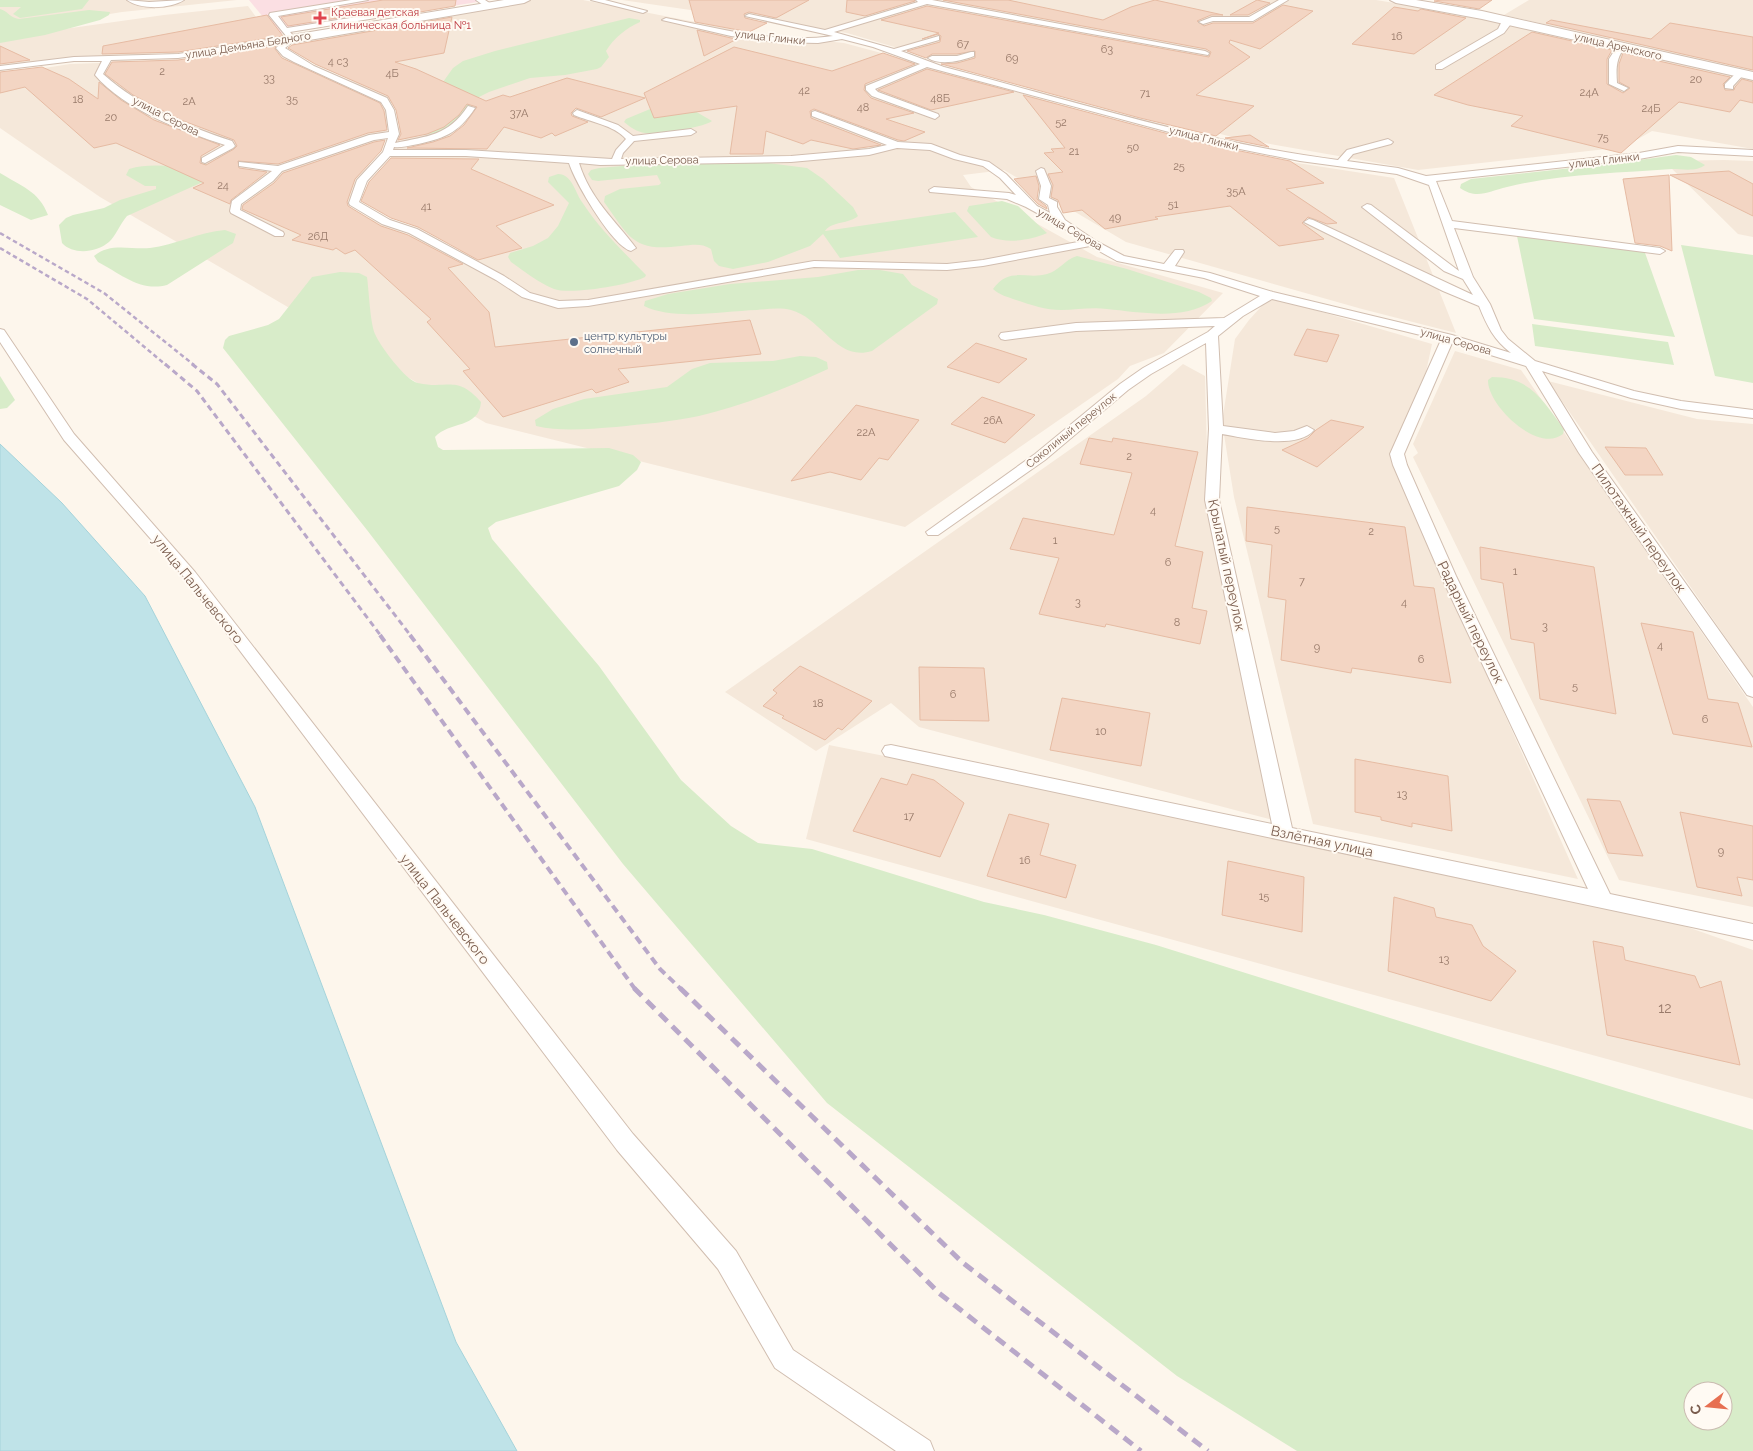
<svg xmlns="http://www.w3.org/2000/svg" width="1753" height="1451" viewBox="0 0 1753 1451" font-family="Raleway,sans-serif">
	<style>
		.residential { fill: #f5e8da }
		.medical { fill: #fbdfe3 }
		.green { fill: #d8ecc9; fill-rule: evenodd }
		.water { fill: #bfe3e8; stroke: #a5d3da }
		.building { fill: #f3d5c3; stroke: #e6bba3 }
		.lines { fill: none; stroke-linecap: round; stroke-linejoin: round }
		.lane-casing { stroke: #d1beb0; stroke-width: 2 }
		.street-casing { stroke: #d1beb0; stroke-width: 2 }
		.lane { fill: #fff; fill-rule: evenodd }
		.street { fill: #fff; fill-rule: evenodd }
		.rail-far3 { stroke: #b9a8c9; stroke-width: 2.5; stroke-dasharray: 4.5 3; stroke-linecap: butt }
		.rail-far2 { stroke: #b9a8c9; stroke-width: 3; stroke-dasharray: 6 4; stroke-linecap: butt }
		.rail-far1 { stroke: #b9a8c9; stroke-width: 4; stroke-dasharray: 8 5; stroke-linecap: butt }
		.rail { stroke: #b9a8c9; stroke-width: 5; stroke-dasharray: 11 7; stroke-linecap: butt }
		.health-dot { fill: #e0444e; stroke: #fffaf3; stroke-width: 2 }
		.service-dot { fill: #5c6f8a; stroke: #fffaf3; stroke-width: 2 }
		.labels { text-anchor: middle; stroke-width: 4; stroke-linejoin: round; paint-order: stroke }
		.far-health-label { font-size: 11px; fill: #be3a42; stroke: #fffaf3; text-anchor: start }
		.number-label { font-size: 11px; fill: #987a6a }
		.far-street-label { font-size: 11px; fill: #7a5c4d; stroke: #fffaf3 }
		.far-service-label { font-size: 11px; fill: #4e5e75; stroke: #fffaf3; text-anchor: start }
		.street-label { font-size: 14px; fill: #7a5c4d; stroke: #fffaf3 }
		.near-number-label { font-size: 14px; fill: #987a6a }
	</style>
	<rect width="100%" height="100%" fill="#fdf6ec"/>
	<path class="residential" d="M0,0H237L122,12L0,32Z
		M528,0H583L756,34L844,43L915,62L1219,151L1394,178L1456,333L1362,309L1126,242L1004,170L963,175L971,187L1097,257L1223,293L1164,353L1130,366L1118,379L905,527L486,423L100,197L0,128V75L70,64L183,60L262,49L395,111L348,209L454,254L464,250L378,209L403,109L309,58L305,39Z
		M622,0H1376L1486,18L1753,77V149L1652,131L1624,147L1418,170L1236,138L962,67L847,33Z
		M1529,0H1753V72L1504,15Z
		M248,6L273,40L176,54L162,53L0,67V38L164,15Z
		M1724,160L1753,161V237L1738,234L1664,161Z
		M1270,297L1432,344L1426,372L1390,457L1578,879L1313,824L1234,497L1222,422L1235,339L1249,320Z
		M1455,351L1521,370L1753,707V907L1619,880L1413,457L1418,453L1413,444Z
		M1183,364L1205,376L1208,490L1284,823L919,727L891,703L816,751L725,692L1146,396Z
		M1548,381L1697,419L1753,424V677Z
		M829,745L1610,900L1753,950V1099L806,839Z"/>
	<path class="medical" d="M249,0H490L277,34Z"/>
	<path class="green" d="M0,0H89L82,9L20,18L13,14L21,7H0Z
		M0,9C8,11 10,18 19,19L89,10L110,12L109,15L100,20L45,35L0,43Z
		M629,18L640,20V22C626,28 614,38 606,51L609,57L601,67L597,69L565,75L530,78L489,92L477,98L457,122L449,129L436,133L422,135L443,82L453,68L463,61L495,51Z
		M655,107L693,110L712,121C706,127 655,135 645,133C637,132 630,127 624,122L626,119Z
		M1676,155L1691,157L1705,165C1697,172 1682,169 1672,169C1617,173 1560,174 1507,187C1489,191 1477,200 1460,188L1461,184L1471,179L1617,163Z
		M669,162L768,163L807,168L823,179L853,207L858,216C849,224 832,221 825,231L955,212L978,237L840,258L823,234L810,246L768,262L733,269L719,266L714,261L711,249C701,243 693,245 681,246C633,252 630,238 604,202L605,196L620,189L659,185L661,183L657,175L598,181L592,180L588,174L591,170L599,168Z
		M201,163L215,166L216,176L127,216C120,224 115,237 109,242C96,253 73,255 62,243L59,225L66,218L73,215L104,208L120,200L156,189V186H145L126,175L129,169C153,161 178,170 201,163Z
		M0,173C21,186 39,191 48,215L31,220L0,205Z
		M558,174C572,174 575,192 582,202C602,232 621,249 646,275L645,277C630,285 570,295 554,289C539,283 524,271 511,262L508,257L510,253L533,246L548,238L558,226L569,203L548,182L549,177Z
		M1002,201L1018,206L1047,233C1031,240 1008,244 991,237L967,211L969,206Z
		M225,230L236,234L233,243L167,285C140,292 121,274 98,262L94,256C110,242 131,250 150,248C175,245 199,232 225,230Z
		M1517,236L1644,250L1675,337L1534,319Z
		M1681,245L1753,255V383L1715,376Z
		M1077,256L1127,269L1199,292L1211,298L1212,301C1183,321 1139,312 1107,309C1092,307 1076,310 1061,310C1046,310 1031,305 1016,300C1008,297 999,295 993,289C1009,266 1026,280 1047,274C1059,271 1064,260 1077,256Z
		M858,270H880L903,274L912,285L938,299L937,304L872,351C836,362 822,318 791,310C780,307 768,309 757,310C723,311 675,321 644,306L645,301L668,294L730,284L818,277Z
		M340,272L359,273L367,277C369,291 370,322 375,334C380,346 406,381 418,383C448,390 456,374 481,402C479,429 449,421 435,437L438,447L443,450L609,448L633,455L641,462L637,470L619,486L496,522L488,528L492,539L599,666L681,780L731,826L758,843L812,849L984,902L1044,915L1156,945L1531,1062L1753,1130V1451H1297L1177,1376L827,1103L623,864L367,530L223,348L225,340L229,336L268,325L279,319L312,277ZM1693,1391H1723V1421H1693Z
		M1532,324L1668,342L1674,365L1535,346Z
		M800,356L816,357L827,362L828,369C787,388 743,406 699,416C671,422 643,424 616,427C589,429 562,432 536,426L535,420L553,409L584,399L667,387L692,369L710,363L773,361Z
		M0,376L15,400L7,408L0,409Z
		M1492,377C1531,377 1543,401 1564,429L1563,434C1538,454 1487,405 1488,380Z"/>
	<path class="water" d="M0,444L62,503L145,596L255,807L456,1342L517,1451H0Z"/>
	<path class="building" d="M383,0H456L455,6L391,17L394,13L388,10L288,26L281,17Z
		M689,0H809L776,18L749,12L744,14L745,18L767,23L749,32L695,22Z
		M847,0H914L915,1L865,16L846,12Z
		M943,0H1008L1103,20L1131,7L1155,0L1223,15H1211L1197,21L1204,26L1213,23H1253L1283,5L1313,11L1260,49L1230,40L1229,43L1250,57L1196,95L1254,106L1216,136L1140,118L945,65L941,64L957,63L975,58V51L957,54H932L926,58L907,51L940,42L941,36L938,34L922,39L939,33L881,20L927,6L1209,57L1211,52L1206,49Z
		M1257,0L1270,3L1248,15H1230Z
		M1442,0H1492L1479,9L1434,1Z
		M1394,7L1418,11L1421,9L1466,18L1414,54L1352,44Z
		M267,15L283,36L178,52L102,54L103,46Z
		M452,17L444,53L395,62L416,69L486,101L503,95L510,97L567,78L645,98L601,117L576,108L571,113L572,116L588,122L555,136L552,133L541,138L504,127L487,149L407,148L433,142L450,136L464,125L477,107L467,104L459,115L444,127L427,134L398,140L401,134L396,110L388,96L315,64L288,48L292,45Z
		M1551,20L1651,39L1670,23L1753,37V70L1546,23Z
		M697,30L731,38L737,39L704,56Z
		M1532,32L1612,50L1607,59V84L1623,93L1630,88L1619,82V64L1623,53L1730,77L1723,84L1725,90H1734L1735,87L1742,79L1753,82V103L1740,100L1730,112L1679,102L1621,153L1511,126L1523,116L1468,105L1434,95Z
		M0,46L30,60L0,64Z
		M276,46L275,49L282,58L380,103L384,111L387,130L368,133L278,164L238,161L239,168L267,172L231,200L230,204L193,188L204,183L116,143L94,148L25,87L0,93V72L42,67L69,79L98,99L99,82L121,100L154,120L220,145L201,156L200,163L206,165L234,149L237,146L234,140L181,120L133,95L105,74L112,62L178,60Z
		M734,47L832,71L883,53L915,64L865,84L864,90L871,98L914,113L886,119L925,132L904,141L898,140L814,109L810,111L811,118L881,145L853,149L811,140L803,144L766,131L763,154H730L737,106L654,118L644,93Z
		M927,69L1014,92L931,110L878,90Z
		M1023,95L1210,145L1290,161L1324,183L1286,189L1337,223L1327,224L1308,217L1302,223L1324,239L1279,246L1230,206L1155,217L1158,219L1105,229L1082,210L1063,213L1058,200L1051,197L1053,185L1048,174L1063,172L1044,153L1054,152L1051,149L1065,148Z
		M1250,135L1269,147L1225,138Z
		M385,140L381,151L355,179L347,202L348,206L381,226L408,235L463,264L448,268L489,312L495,347L750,320L761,354L618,369L629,382L596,393L592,389L503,417L463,371L470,369L427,322L431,319L355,250L345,254L336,248L333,250L292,240L301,235L242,209L243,205L274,183L283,173L374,142Z
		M391,158L479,159L471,169L554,205L496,226L522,248L478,260L418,227L391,218L361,201L369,182Z
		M1729,171L1753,184V216L1670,175Z
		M1669,175L1672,251L1660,246L1635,243L1623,179Z
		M1036,176L1039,186L1037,199L1046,206L1047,209L1038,204L1014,179Z
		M1307,329L1339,335L1327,362L1294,355Z
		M976,343L999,350L1027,359L999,383L947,367Z
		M982,397L1035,415L1005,443L951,424Z
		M856,405L919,420L888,460L879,458L861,480L830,472L791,481Z
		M1331,420L1364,427L1317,467L1282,450L1308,438L1316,430Z
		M1089,438L1112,442L1113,438L1198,452L1175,546L1203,552L1192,608L1207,611L1200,644L1106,624L1105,627L1039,614L1059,558L1010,549L1023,518L1114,535L1132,473L1080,464Z
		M1605,447L1646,448L1663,475H1625Z
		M1247,507L1405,527L1414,586L1434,588L1451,683L1352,668L1351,673L1281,660L1286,600L1268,597L1272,545L1246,541Z
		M1480,547L1594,567L1616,714L1540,699L1534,643L1511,639L1503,583L1481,579Z
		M1641,623L1693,632L1708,699L1738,703L1752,747L1673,734Z
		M800,666L872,701L842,730L838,728L825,740L782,718L784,716L763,706L777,693L773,690Z
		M919,667L984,668L989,721L920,720Z
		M1062,698L1150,713L1141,766L1050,750Z
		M1355,759L1448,776L1452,831L1412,823V827L1381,820V817L1355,812Z
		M912,774L934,780L964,803L940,857L853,831L881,778L907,785Z
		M1587,799L1620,801L1643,856L1608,853Z
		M1680,812L1753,826V880L1737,877L1742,896L1697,887Z
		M1009,814L1049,824L1040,855L1076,865L1066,898L987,876Z
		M1228,861L1304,877L1302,932L1222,915Z
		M1394,897L1434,908L1436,917L1472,925L1483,946L1516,971L1491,1001L1388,971Z
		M1593,941L1623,947L1625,960L1695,976L1700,988L1721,981L1740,1065L1607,1035Z"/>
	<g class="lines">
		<defs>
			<path id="lane" d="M127,0L149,2L184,0C170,9 141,10 127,0Z
				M351,0H368L278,16L287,28L388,12L392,14L388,16L290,32L296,39L285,48L314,66L387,98L394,110L399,134L395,143C428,136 448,136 468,106L475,108C458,134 443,139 413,145C407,146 400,148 394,147L393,150H466L612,159L616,150L626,139C614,125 590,122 574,115L573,113L577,110L618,125L633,136L691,129L696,132L691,135L634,141L623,153L621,159L791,156L869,149L887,145L812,116V112L815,111L898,142L931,144L960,155L989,162L1006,174L1037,206L1050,213L1048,205L1039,199L1041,186L1036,171L1041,168L1044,169L1051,186L1049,198L1057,202V207L1065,220L1096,241L1124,256L1164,264L1175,250H1183L1184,252L1175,266L1210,273L1273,292L1452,335L1511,353C1494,340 1487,326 1479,306L1443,291L1304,222L1309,219L1313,220L1473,295L1463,279L1444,271L1362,207L1367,204L1371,205L1459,271L1429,185L1397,174L1300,161L1210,143L927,67L875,89L878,92L938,114L939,116L935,119L872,96L866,90V86L920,64L873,47L842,39L818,43L774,42L731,36L662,20L666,18C721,29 776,44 833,36L745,16L749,14L825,30L918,2L916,0H932L1205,51L1209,53L1208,55L927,4L834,32L894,49L939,36V40L901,51L944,67C1074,101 1204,143 1338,160L1347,150L1388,139L1393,142L1391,144L1353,154L1347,161L1398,168L1426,176L1639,153L1678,146L1753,150V156L1678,152L1639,159L1436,181L1452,221L1660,248L1665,251L1660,254L1454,228L1473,277L1490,304L1501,330L1508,339L1535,361L1634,391L1681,401L1753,410V418L1681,409L1631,398L1542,371L1592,452L1753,678V697L1747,695L1579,453L1526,366L1452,343L1404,454L1407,465L1456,576L1610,894L1753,924V940L885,756L882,751L885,746L891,745L1272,824L1205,500L1209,429L1206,343L1151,374L1128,390L1045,460L938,535H928L926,532L1035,454L1120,384L1143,368L1208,332L1215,326L1076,331L1005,340L1001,339L999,336L1001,333L1076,323L1224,318L1260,296L1204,278L1117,261L1090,246L983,266L947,270L814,267L588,306L558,308L522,297L496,280L409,233L382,224L350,205L349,203L357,180L383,152L388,138L374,140L282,171L273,181L241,204L240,210L283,232L284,234L283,236H275L231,213L230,211L232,201L272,171L239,166V162L278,166L369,135L389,132L386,110L381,102L294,62L283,56L276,48L282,43L178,58L111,60L103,74C140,107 186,126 232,141L235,146L233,148L205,163L202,162V158L225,145C182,131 125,110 95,75L102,61H74L0,70V66L74,57L178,54L287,37L269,15L270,13ZM897,148L930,150L954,159L983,166L1000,178L1016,195L1009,193L934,187L929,190L930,192L1007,199L1026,207L1057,224L1083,241L983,260L947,264L814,261L588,300L559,301L530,293L504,276L417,229L390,220L359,202L367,181L390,156H466L569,163C575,182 612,246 631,251L636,248C615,220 590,199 579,163L600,165L791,162L869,155ZM1272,299L1441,340L1390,454L1393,465L1441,576L1588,889L1292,828L1219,500L1222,434C1244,438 1298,450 1314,430L1307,426L1294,431L1275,433L1223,426L1218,336L1243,316Z
				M476,0H485L494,6L487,8Z
				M591,0H605L647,11L643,13Z
				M1279,0H1288L1253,21H1213L1203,24L1199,22L1212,17H1249Z
				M1503,19L1510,21V25L1504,33L1442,69H1436V65L1498,29Z
				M1618,45L1625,47C1616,58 1616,69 1617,83L1628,88L1624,91L1609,84V59Z
				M971,52H974V56C961,61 940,66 928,58L932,56H957Z
				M1737,72L1744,74L1733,86V89L1725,88V84Z
				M0,329L4,330L74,434L195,572L633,1134L736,1251L793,1350L930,1441L934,1451H896L775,1368L718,1269L617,1150L185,578L64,440L0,342Z"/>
			<path id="street" d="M504,0H530L524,3L292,43L286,39L292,35Z
				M1390,0H1416L1482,11L1753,72V80L1482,19L1396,3Z"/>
		</defs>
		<use href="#lane" class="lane-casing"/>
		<use href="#street" class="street-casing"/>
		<use href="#lane" class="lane"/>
		<use href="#street" class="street"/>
		<path class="rail-far3" d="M0,233L104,293L194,365
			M0,248L87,299L166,365"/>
		<path class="rail-far2" d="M165,364L197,391L381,636
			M192,364L217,384L411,636"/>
		<path class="rail-far1" d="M380,635L635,989
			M410,635L660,969L681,989"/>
		<path class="rail" d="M634,988L939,1293L1141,1451
			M680,988L963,1263L1208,1451"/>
	</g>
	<path class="health-dot" d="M317.5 10.5h5v5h5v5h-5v5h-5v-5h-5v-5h5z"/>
	<circle class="service-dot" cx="574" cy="342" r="5"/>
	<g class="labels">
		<g class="far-health-label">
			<text x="331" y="16">Краевая детская<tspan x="331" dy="13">клиническая больница №1</tspan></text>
		</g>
		<g class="number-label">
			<text x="1397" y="40">16</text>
			<text x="963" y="48">67</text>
			<text x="1107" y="53">63</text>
			<text x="1012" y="62">69</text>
			<text x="338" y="65">4 с3</text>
			<text x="162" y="75">2</text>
			<text x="392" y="77">4Б</text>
			<text x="269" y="82">33</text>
			<text x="1696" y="83">20</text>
			<text x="804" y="94">42</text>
			<text x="1589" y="96">24А</text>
			<text x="1145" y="97">71</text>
			<text x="940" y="102">48Б</text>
			<text x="78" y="103">18</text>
			<text x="292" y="103">35</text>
			<text x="189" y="105">2А</text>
			<text x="863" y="111">48</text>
			<text x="1651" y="112">24Б</text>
			<text x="519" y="117">37А</text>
			<text x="111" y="121">20</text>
			<text x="1061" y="126">52</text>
			<text x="1603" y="141">75</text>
			<text x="1133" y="151">50</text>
			<text x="1074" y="155">21</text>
			<text x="1179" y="170">25</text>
			<text x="223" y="189">24</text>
			<text x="1236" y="195">35А</text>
			<text x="1173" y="208">51</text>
			<text x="426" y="210">41</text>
			<text x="1115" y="221">49</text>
			<text x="318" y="240">26Д</text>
			<text x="993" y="424">26А</text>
			<text x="866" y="436">22А</text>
			<text x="1129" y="460">2</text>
			<text x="1153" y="514">4</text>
			<text x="1277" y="532">5</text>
			<text x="1371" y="535">2</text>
			<text x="1055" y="544">1</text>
			<text x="1168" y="566">6</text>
			<text x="1515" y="575">1</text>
			<text x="1302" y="585">7</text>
			<text x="1078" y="606">3</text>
			<text x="1404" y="606">4</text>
			<text x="1177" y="626">8</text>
			<text x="1545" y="630">3</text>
			<text x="1660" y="649">4</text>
			<text x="1317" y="651">9</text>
			<text x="1421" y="663">6</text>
			<text x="1575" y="690">5</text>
			<text x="953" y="698">6</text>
			<text x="818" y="707">18</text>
			<text x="1705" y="723">6</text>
			<text x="1101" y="735">10</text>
			<text x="1402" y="798">13</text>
			<text x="909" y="820">17</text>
			<text x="1721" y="855">9</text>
			<text x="1025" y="864">16</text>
			<text x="1264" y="900">15</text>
			<text x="1444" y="963">13</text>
		</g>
		<g class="far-street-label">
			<text transform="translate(770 37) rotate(6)" y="4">улица Глинки</text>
			<text transform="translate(248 45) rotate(-9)" y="4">улица Демьяна Бедного</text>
			<text transform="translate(1618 46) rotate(13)" y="4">улица Аренского</text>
			<text transform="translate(166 116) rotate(27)" y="4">улица Серова</text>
			<text transform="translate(1204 138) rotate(14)" y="4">улица Глинки</text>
			<text transform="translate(662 160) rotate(-1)" y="4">улица Серова</text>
			<text transform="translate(1604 160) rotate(-7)" y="4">улица Глинки</text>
			<text transform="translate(1070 229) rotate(30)" y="4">улица Серова</text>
			<text transform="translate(1456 341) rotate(16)" y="4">улица Серова</text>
			<text transform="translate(1071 430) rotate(-39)" y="4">Соколиный переулок</text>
		</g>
		<g class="far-service-label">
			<text x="584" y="340">центр культуры<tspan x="584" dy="13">солнечный</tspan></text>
		</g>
		<g class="street-label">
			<text transform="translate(1639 528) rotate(55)" y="5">Пилотажный переулок</text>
			<text transform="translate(1227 565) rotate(78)" y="5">Крылатый переулок</text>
			<text transform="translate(198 589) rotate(51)" y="5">улица Пальчевского</text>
			<text transform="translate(1471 622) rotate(64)" y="5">Радарный переулок</text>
			<text transform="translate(1322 841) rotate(12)" y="5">Взлётная улица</text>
			<text transform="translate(445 909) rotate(52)" y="5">улица Пальчевского</text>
		</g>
		<g class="near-number-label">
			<text x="1665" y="1013">12</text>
		</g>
	</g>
	<g transform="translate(1708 1406) rotate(254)"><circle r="24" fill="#fffaf3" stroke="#cabbb1"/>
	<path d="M0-4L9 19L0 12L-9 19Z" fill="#e76f51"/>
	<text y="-8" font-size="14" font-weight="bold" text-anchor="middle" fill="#7a5c4d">С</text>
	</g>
</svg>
